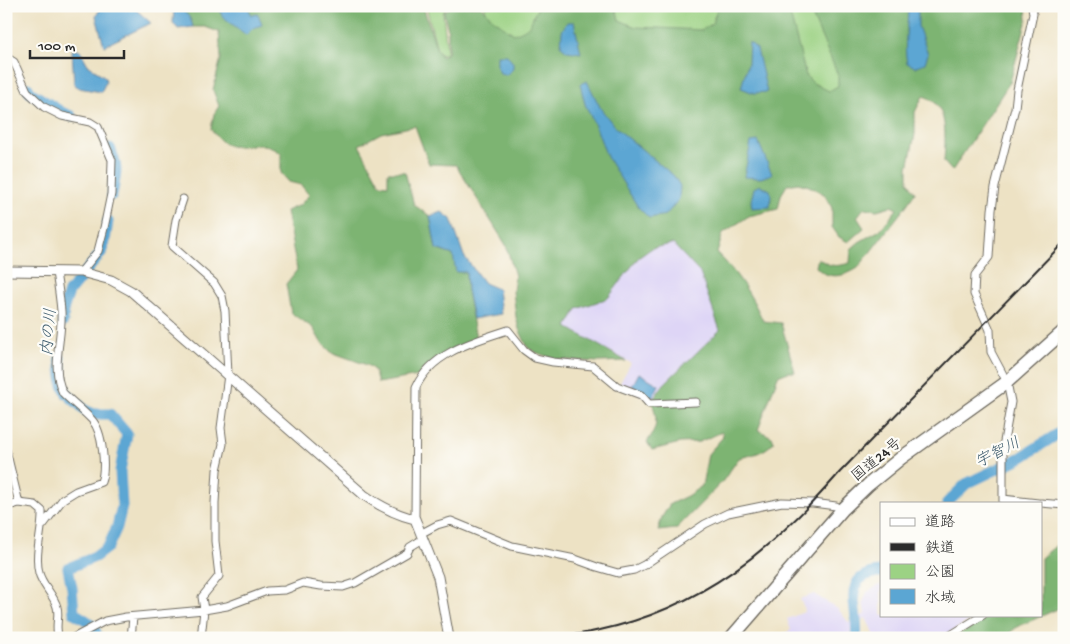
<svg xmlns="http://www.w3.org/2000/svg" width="1070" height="644" viewBox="0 0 1070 644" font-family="'Gochi Hand','Klee One',sans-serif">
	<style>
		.built { fill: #ded5f6 }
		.green { fill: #9cd284; stroke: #647e58 }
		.forest { fill: #7db472; stroke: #54704e }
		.water { fill: #5ba6d3; stroke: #43687f }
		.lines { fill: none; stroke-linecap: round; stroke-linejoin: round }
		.river { stroke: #5ba6d3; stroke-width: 11 }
		.minor-casing { stroke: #6f6b61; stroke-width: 9 }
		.tertiary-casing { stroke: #6f6b61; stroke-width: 11 }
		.trunk-casing { stroke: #6f6b61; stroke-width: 15 }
		.minor { stroke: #fff; stroke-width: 7 }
		.tertiary { stroke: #fff; stroke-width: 9 }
		.trunk { stroke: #fff; stroke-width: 12 }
		.rail { stroke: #2b2b2b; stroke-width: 2 }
		.labels { text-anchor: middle; stroke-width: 4.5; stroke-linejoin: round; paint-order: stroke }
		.street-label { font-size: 15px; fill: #2b2b2b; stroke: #fdfcf7 }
		.water-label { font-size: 16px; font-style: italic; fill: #3e5c6e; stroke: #fdfcf7 }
	</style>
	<rect width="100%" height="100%" fill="#fdfcf7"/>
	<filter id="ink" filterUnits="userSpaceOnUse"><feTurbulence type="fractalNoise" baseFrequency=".02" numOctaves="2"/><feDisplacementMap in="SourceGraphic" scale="10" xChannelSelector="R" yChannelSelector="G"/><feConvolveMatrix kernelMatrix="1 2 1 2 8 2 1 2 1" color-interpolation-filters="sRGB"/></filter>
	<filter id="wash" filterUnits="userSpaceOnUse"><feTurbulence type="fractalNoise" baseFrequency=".0096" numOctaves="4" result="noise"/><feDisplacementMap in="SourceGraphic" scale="20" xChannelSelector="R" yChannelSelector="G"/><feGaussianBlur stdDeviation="1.12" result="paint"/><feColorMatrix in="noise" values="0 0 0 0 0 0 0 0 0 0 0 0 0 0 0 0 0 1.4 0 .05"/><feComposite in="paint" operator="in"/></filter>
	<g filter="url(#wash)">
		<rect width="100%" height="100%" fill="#ede2c4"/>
		<path class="built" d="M673,244L700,273L720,330L664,384L652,401L620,383L631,363L566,327L577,309L608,298L638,258L652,248Z
			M879,585H881V615H974L976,617L949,633L933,638H876L866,618L851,626L850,638H776L791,630L787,619L804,612L805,609L800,599L814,594L838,609L849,623L865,614L863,602L867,592Z"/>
		<path class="green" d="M426,6H447L443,13L447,51L445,54L441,55L437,50Z
			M484,6H555L526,41L490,22Z
			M601,6H738L717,34L616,33Z
			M778,6H845L843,88L831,97L804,81Z"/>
		<path class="forest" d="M175,6H423L437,50L442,57L448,52V30L444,12L451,6H481L493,19L514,34C536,26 528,22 539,6H615L619,20L636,27L702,30L712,24L718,6H788L806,76L813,83L829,91L838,86V75L808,6H1026L1027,19L1010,82L952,171L944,162C945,140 950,103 923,96L915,112V134L908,168V181L915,193L906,206L858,268C844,277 828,280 816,267L818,258C830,267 835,267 850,263L851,249L859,242L880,230L897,209L891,206L877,210L864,208L857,217L864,228L848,242L839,237L832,227V208L824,194L809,186L798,183L787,185L781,195L778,209L749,216L723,233L717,253C738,274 751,294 763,321L781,323L795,372H788L778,376L758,430L772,437L774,442C764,453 752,455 739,458L722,482L676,529L658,531L662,517L670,504L687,496L702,486L708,454L723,437L722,432L699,442L680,443L652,450L647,442C659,426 657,419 652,401L664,384L720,330L700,273L673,244L652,248L638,258L608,298L577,309L567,327L626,361L598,362L555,359L535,352L528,348L519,329L516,317L513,291L515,276L506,245L456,165L429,164L415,126L381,133L359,145L380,184L388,185V172H405L414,205L430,216L436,249L453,255L466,272L467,290L476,338L427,366L418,376L378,383L374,370L367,365L331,352L321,342L313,328L291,313L286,284L297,270L286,211L300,205L309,195L301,185L289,182L281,173V153C276,150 269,145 263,145C236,143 230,156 211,129L214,114L219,106L213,90L221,58L219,32L205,27H193C190,16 185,12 175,6Z
			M1064,539V606L1017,627L1003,638H951L980,623L987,615H1041V558Z"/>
		<path class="water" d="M102,6H132L151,23L104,46L96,16Z
			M174,6C185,11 191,16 193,27L178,29L173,23Z
			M222,6H247L252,15L258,14L262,25L253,28L246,35L222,16L220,11Z
			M912,6L918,11V26L928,54L925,63L915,67L907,63C903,45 908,26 908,7Z
			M567,22H574L581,53L567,51L561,46L562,31Z
			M749,42L757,49L767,92L754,93L741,88L748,63Z
			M80,50L88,65L105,77L106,82L101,92L79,88L74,84L72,50Z
			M497,55H507L513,63V69L506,75L500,73L497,67Z
			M587,81L601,109L615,127L674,176L680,186L679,199L666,215L649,218L638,207L607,157L597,130L585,104L580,84Z
			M758,141L772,174L761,178L744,177L751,142Z
			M760,185L770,190L771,196L770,207L752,208L751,201L754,188Z
			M442,212L451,219L464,256L484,283L498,289L501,314L473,319L467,290L466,272H456L453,255L436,249L430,216Z
			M639,373L659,385L652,398L632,386Z"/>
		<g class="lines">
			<path class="river" d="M28,88L30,92L63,113L71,116
				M110,148C119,169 116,174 112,195
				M63,322L64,307L69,292L101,253L105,241L108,221
				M60,358L63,385L67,394L85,410L94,414H110L127,434L120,471L122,506L117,527L108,547L95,557L68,568L72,588L74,613C86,620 96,624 97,638
				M947,503L966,484L1022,457L1064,430
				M856,638C861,612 837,575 881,572"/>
		</g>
	</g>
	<g filter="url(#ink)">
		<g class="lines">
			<defs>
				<path id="minor" d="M6,57L14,62L27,91L44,107L62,116L90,122L98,127L112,160L111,194L104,228L98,251L81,272
					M183,199L176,220L172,246L214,283L222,296L225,311L228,375L221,428L223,444L217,470L215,503V541L219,576L202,597L204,610L201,638
					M6,450L19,503L35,505L42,511C43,532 34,552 39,573C42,585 54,595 57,607C60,617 54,628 59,638
					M1003,499L1038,503
					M1003,503V447L1011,402L1007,382L991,352L990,330L974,294L975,275L989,257L992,210L995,187L1015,108L1017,90L1033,14L1032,6
					M1041,503L1064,505
					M6,507L19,503
					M415,519L416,387C432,352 475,341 508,330L524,350L535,358L553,362L593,366L617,386L641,395L649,404L696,402
					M43,525L63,499L76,491L101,482C106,468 103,432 92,420C84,411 72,402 63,393C50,367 63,338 61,311C60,298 58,285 56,272
					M422,533L437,525L451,521L512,546L575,559L597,567L618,573L634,570L644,565L705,524L728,513L782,502L813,503L836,506L842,510
					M73,638L105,621L126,617L204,610L227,606L267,591L285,590L303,583L321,586L343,587L355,583L407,553L410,547L423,539
					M131,638L133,617
					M946,638L983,615"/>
				<path id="tertiary" d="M6,271L81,272L111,280L131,291L364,495C380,506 396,515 415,519L438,577L449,638"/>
				<path id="trunk" d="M731,638L842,510L868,485L901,458L1007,382L1064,331"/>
			</defs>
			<use href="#minor" class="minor-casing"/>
			<use href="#tertiary" class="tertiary-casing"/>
			<use href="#trunk" class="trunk-casing"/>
			<use href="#minor" class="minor"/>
			<use href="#tertiary" class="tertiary"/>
			<use href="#trunk" class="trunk"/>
			<path class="rail" d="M487,638C524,637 564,639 600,630C701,608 773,549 840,472L1064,242"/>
		</g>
	</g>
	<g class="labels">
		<g class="street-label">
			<text transform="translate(876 459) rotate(-39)" y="5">国道24号</text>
		</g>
		<g class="water-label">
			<text transform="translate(47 332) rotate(-85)" y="6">内の川</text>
			<text transform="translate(997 451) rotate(-27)" y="6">宇智川</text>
		</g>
	</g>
	<rect width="1070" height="644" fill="none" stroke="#fdfcf7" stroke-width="25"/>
	<rect x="880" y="502" width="162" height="115" fill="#fdfcf7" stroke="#a9a8a5"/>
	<rect x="890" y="518" width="25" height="8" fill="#ffffff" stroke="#a9a8a5"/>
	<text x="925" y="526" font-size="15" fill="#2b2b2b">道路</text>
	<rect x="890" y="543" width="25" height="8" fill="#2b2b2b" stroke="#a9a8a5"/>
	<text x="925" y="552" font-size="15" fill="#2b2b2b">鉄道</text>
	<rect x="890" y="564" width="25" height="15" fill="#9cd284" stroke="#a9a8a5"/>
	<text x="925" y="576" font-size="15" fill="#2b2b2b">公園</text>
	<rect x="890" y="589" width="25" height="15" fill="#5ba6d3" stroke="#a9a8a5"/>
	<text x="925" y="602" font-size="15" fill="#2b2b2b">水域</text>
	<path d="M30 50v8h94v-8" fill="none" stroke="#2b2b2b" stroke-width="2.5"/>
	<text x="38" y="50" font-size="15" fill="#2b2b2b" stroke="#fdfcf7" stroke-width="4" paint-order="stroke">100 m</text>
</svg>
